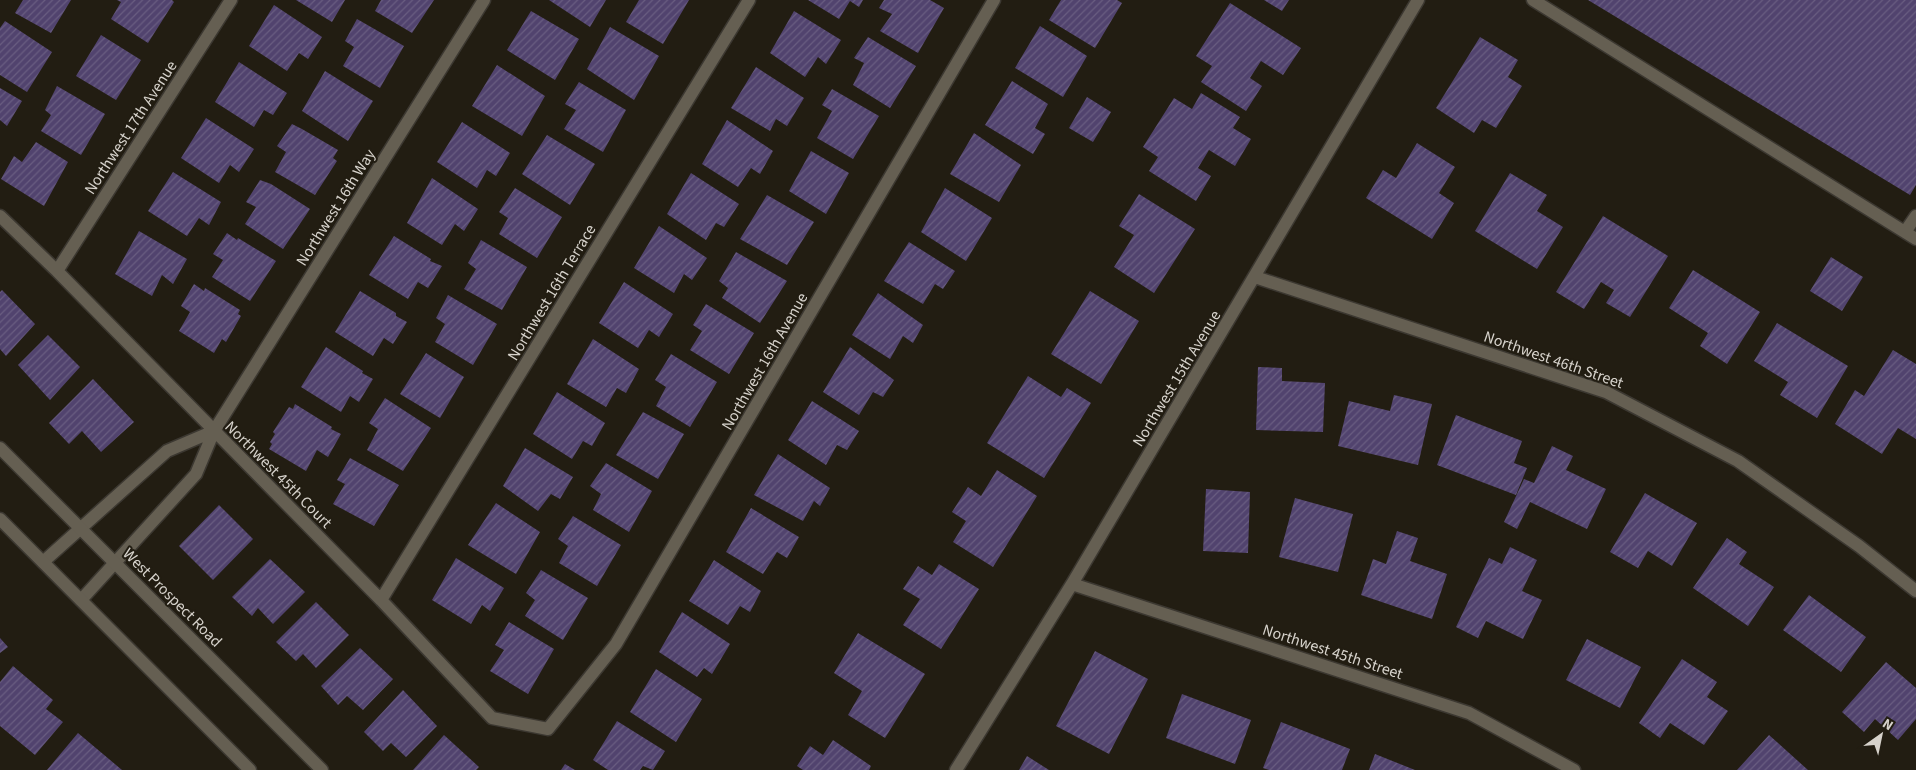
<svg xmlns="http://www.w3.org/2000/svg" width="1916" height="770" viewBox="0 0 1916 770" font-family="'Source Sans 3',sans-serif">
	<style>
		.building { fill: url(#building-hatch) }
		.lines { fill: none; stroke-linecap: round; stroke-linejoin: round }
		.lane-casing { stroke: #3c3831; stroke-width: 15 }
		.street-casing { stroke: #3c3831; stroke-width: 15 }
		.secondary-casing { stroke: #3c3831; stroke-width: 15 }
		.lane { stroke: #655f52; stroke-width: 12 }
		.street { stroke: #655f52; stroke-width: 12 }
		.secondary { stroke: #655f52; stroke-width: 12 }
		.labels { text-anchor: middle; stroke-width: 4; stroke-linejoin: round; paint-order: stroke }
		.street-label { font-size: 16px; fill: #d6d2cb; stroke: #221d12 }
	</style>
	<defs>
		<pattern id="building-hatch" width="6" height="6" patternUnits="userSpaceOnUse" patternTransform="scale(1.25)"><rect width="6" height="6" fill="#51436e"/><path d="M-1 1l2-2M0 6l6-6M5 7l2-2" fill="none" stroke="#695d81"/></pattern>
	</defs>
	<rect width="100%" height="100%" fill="#221d12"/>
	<path class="building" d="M23,0H71L51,33L15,13Z
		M117,0H172L174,2L148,43L111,19L121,2Z
		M296,0H345L332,22Z
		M381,0H434L412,33L375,11Z
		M549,0H606L590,27Z
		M639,0H689L663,44L626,22Z
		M808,0H863L859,7L850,1L839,19Z
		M884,0H930L944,8L918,53L880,31L892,14L879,8Z
		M1061,0H1117L1122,3L1095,48L1049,20Z
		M1264,0H1289L1282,11Z
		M1588,0H1916V185L1910,195Z
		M1230,3L1301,48L1283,75L1261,61L1250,78L1262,86L1246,111L1201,82L1212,66L1196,56Z
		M274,5L322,37L308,59L299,53L287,71L249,46Z
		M531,11L579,39L555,80L507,50Z
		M794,11L841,40L826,64L818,57L805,77L770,53Z
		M357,19L404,46L380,88L343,66L354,47L345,41Z
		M5,21L52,52L27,92L0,75V28Z
		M1040,26L1087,56L1063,97L1015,68Z
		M610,27L659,56L634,100L587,69Z
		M101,35L141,60L116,100L76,76Z
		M868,37L916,66L890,108L853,85L864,63L854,58Z
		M1480,37L1518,60L1508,77L1522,86L1496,128L1482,120L1474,133L1436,108Z
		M239,62L287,93L273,115L264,110L254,127L215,102Z
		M497,65L545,96L522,136L472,106Z
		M756,67L804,98L787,126L776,119L770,131L731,108Z
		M325,71L373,101L348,141L302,111Z
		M1012,81L1048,104L1035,128L1045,134L1033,154L985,125Z
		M579,82L626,110L603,152L564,129L576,110L565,104Z
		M57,86L105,114L81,155L41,131L51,115L45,110Z
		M0,88L22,101L7,126L0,120Z
		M832,89L879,116L853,159L817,138L832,111L822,105Z
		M1201,93L1240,117L1233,128L1251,139L1235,166L1209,150L1198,168L1211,176L1196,201L1149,171L1158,157L1143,147L1174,98L1192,109Z
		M1087,97L1111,112L1093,142L1069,128Z
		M206,118L254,149L239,172L230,165L219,183L181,158Z
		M727,120L773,151L760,174L751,168L738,187L702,164Z
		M462,122L510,153L496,176L487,170L477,188L437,162Z
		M292,124L302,129L338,150L333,158L337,161L315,195L275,172L286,152L277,146Z
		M974,133L1021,165L999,202L950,174Z
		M547,135L595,164L570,205L522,174Z
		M36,142L68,162L44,206L1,179L14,156L22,162Z
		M1417,143L1455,167L1439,193L1454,203L1432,239L1366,198L1383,170L1396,178Z
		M811,151L849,173L826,214L789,191Z
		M173,172L221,202L209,225L199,218L187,236L148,211Z
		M691,173L739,204L724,227L716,223L706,240L667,214Z
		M1510,173L1547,195L1537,211L1563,227L1537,269L1475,231Z
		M432,178L478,209L464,231L455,224L442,245L407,223Z
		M260,180L271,184L310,209L283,249L245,224L256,207L246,202Z
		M515,188L562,217L537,258L499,234L508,218L499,212Z
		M945,188L992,218L966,261L921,232Z
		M1139,194L1195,229L1154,293L1114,267L1134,235L1119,226Z
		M767,195L814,222L787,265L740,239Z
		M1603,216L1668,256L1630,317L1606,303L1614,290L1601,282L1584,309L1556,292Z
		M659,226L707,258L692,280L684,274L674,293L634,268Z
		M139,231L187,259L173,284L162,275L152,296L115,274Z
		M227,233L237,240L238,238L276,261L250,301L212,277L223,260L213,254Z
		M394,236L431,259L430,261L442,266L428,288L418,282L408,299L369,275Z
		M481,240L527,267L502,310L464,289L476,269L468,263Z
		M909,242L955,271L943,289L935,284L923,304L884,281Z
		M736,252L787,281L760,323L722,298L728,288L719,281Z
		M1831,257L1863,277L1842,311L1810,291Z
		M1693,270L1760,312L1727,364L1700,346L1708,333L1669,308Z
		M624,282L673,314L659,337L649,330L638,348L599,323Z
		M194,284L204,291L205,288L240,310L238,314L241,316L226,342L222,339L214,353L179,331L190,312L181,306Z
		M2,290L35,324L6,356L0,349V292Z
		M360,291L396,313V316L407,322L393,344L384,338L373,356L335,332Z
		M1090,291L1139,321L1101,384L1051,354Z
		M878,293L923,325L913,343L903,336L890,359L852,335Z
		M448,295L497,324L473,365L435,342L445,324L436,318Z
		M706,304L754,333L729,374L690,350L702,331L693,325Z
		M1777,323L1848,366L1817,418L1780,395L1788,382L1754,361Z
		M48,335L80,367L50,400L18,365Z
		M593,339L639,369L626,393L617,388L606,407L567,384Z
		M326,347L363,371L362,373L373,379L359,402L350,396L341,412L301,387Z
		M850,347L894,380L883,397L873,392L859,415L823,392Z
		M1893,350L1916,364V439L1898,428L1882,454L1835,424L1855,390L1864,396Z
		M426,353L464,377L440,418L400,394Z
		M671,354L717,382L690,427L656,406L666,387L655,380Z
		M1258,367L1282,368V381L1325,383L1323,432L1256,430Z
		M1028,376L1061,397L1067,388L1091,403L1044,478L987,443Z
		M93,379L134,422L101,452L82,431L69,444L49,423Z
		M557,392L605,423L592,446L583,441L572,459L533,434Z
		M1394,395L1432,404L1418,465L1338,446L1349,401L1390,411Z
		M385,398L431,428L403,471L367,450L378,429L369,423Z
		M812,401L859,431L847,450L837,445L826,465L788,440Z
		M295,404L332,427L331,429L341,434L328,457L317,450L306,471L269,449L272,444L270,442L275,434L273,432L289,407L293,409Z
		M643,412L684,434L658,479L616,455Z
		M1456,415L1522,441L1514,463L1527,468L1516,495L1437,465Z
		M1552,446L1573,456L1566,470L1606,489L1587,529L1530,502L1517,529L1504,522L1524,479L1534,483Z
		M525,448L573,477L560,499L551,494L538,511L503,486Z
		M778,454L830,488L820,506L814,501L803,521L754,495Z
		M350,458L399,485L374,526L333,504L345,484L337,480Z
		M606,463L652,491L629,532L593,510L601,494L590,486Z
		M997,470L1037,496L993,567L953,542L966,521L952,512L968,487L981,496Z
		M1206,489L1250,492L1248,553L1203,551Z
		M1645,493L1697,523L1672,566L1648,551L1638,568L1610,552Z
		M1295,498L1353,514L1338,572L1279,557Z
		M496,503L540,532L516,574L468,545Z
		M219,505L253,539L213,580L179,546Z
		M751,508L799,537L787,558L777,552L763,574L726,552Z
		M573,516L621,545L597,586L559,563L568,546L558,539Z
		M1397,531L1418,538L1410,561L1447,574L1432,619L1361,595L1373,559L1386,564Z
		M1727,538L1747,552L1739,564L1774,587L1748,626L1693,588Z
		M1510,547L1537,560L1522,591L1542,600L1523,639L1486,621L1478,638L1456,627L1489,558L1502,564Z
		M456,558L504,588L490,611L482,605L471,624L432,600Z
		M270,559L305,592L273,624L258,608L252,616L232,597Z
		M714,560L761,591L750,612L740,606L728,625L689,601Z
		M939,564L979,589L941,649L903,625L920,599L903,589L918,566L932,575Z
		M541,570L588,598L563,640L525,616L535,600L526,593Z
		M1809,595L1866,637L1841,672L1783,630Z
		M316,602L349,635L316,668L303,654L296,661L276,642Z
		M682,612L730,644L712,674L704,668L697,677L659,652Z
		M509,622L554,649L528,694L490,671L504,650L495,645Z
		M858,633L925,674L885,738L848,715L862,691L834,673Z
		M0,638L8,647L0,653Z
		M1587,639L1641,667L1620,708L1566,680Z
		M360,648L393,679L363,710L347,696L338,705L321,686Z
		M1095,651L1148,679L1109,754L1056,726Z
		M1682,659L1717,682L1707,697L1728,711L1704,745L1670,723L1660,738L1639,723Z
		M1886,662L1916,688V719L1898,740L1875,719L1864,732L1842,712Z
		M13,666L53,700L46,709L63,722L35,755L0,726V682Z
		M656,669L702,699L676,742L630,712Z
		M403,690L437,726L406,757L391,743L383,751L364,732Z
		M1182,694L1251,720L1235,764L1166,738Z
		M617,721L665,751L653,770L643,766L640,770H608L593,760Z
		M1281,722L1350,749L1342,770H1269L1263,768Z
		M78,733L122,770H47Z
		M444,735L479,767L476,770H413Z
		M1769,735L1808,770H1737Z
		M833,740L871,766L869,770H803L797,766L810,746L823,755Z
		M1375,754L1415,770H1369Z
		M1027,756L1049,770H1019Z
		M565,764L575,770H561Z"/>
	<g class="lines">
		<defs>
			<path id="lane" d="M1533,0L1916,239
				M1905,232L1916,216"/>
			<path id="street" d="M0,216L57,271L381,600L492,718L548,729L616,644L994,0
				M57,271L231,0
				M1255,277L1606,392L1738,461L1859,546L1916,591
				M43,562L167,451L214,431
				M1072,584L1469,713L1574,770
				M81,600L196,474L214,431L484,0
				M381,600L749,0
				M956,770L1072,584L1418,0"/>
			<path id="secondary" d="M0,448L322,770
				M0,519L250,770"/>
		</defs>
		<use href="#lane" class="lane-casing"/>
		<use href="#street" class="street-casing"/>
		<use href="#secondary" class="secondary-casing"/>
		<use href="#lane" class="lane"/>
		<use href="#street" class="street"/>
		<use href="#secondary" class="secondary"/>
	</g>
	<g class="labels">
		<g class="street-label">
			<text transform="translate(130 127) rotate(-57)" y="6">Northwest 17th Avenue</text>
			<text transform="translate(335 207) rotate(-58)" y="6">Northwest 16th Way</text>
			<text transform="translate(551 292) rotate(-59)" y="6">Northwest 16th Terrace</text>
			<text transform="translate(1554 359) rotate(19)" y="6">Northwest 46th Street</text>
			<text transform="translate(764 361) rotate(-60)" y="6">Northwest 16th Avenue</text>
			<text transform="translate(1176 378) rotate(-59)" y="6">Northwest 15th Avenue</text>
			<text transform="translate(279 474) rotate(45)" y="6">Northwest 45th Court</text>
			<text transform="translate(173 597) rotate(45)" y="6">West Prospect Road</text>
			<text transform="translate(1333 651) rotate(18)" y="6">Northwest 45th Street</text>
		</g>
	</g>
	<g transform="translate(1881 735) rotate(33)" stroke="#221d12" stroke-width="4" paint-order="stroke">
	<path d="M0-4L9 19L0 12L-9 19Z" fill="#d6d2cb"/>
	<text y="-8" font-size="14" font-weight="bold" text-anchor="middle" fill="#d6d2cb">N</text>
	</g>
</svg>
